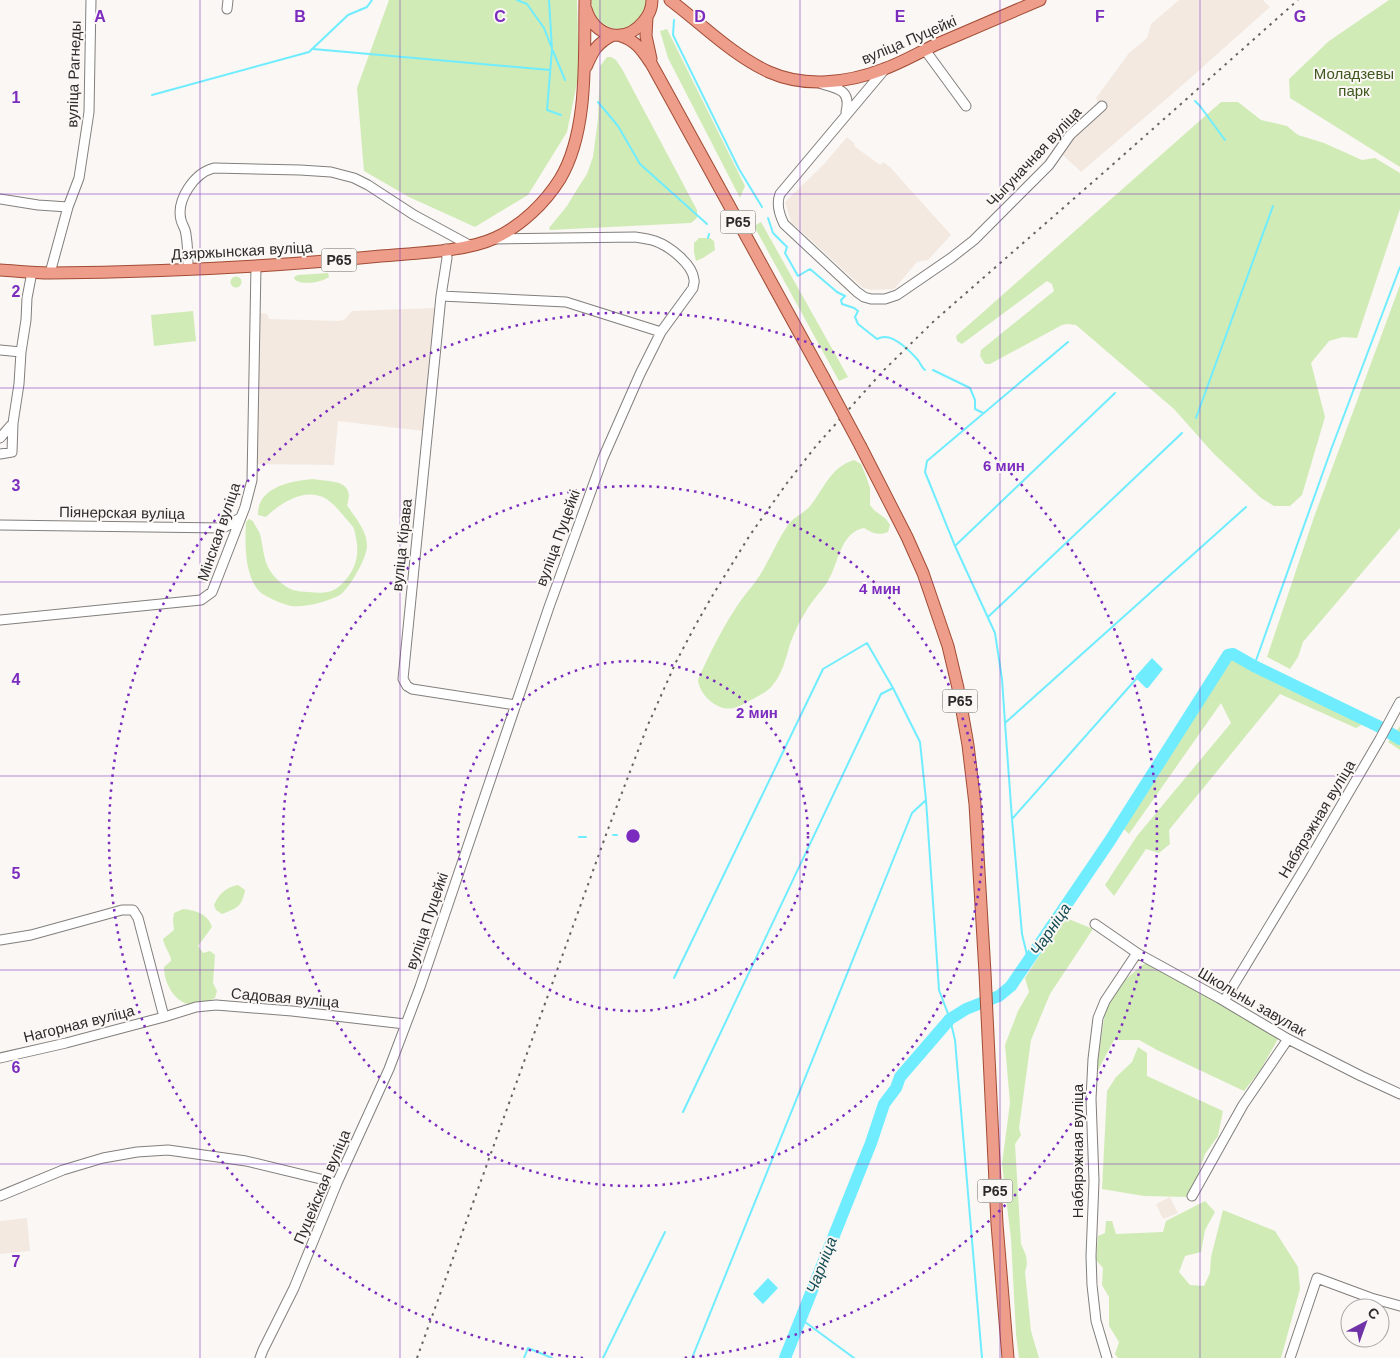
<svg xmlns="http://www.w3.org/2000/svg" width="1400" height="1358" viewBox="0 0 1400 1358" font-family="Arial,sans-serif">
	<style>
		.built { fill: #f3e9e1 }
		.green { fill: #d1ebb6 }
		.water { fill: #6fedff }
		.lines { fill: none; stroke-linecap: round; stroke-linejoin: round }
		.stream { stroke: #6fedff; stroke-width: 2 }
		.river { stroke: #6fedff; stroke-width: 12 }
		.minor-casing { stroke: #827f7c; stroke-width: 11 }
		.major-casing { stroke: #a24b35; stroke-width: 13 }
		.minor { stroke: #fff; stroke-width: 9 }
		.major { stroke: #ed9d89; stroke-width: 11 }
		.rail { stroke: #666362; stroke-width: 2; stroke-dasharray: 2.5 5; stroke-linecap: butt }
		.major-bridge-casing { stroke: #a24b35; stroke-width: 13; stroke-linecap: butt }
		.major-bridge { stroke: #ed9d89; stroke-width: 11 }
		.grid { fill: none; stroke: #7b2cbf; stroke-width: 1; stroke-opacity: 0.55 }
		.ring { fill: none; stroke: #7b2cbf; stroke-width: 2.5; stroke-dasharray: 2.5 5 }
		.labels { text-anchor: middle; stroke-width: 4; stroke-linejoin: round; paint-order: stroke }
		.shield { fill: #faf7f4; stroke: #6b6967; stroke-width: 1 }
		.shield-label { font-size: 14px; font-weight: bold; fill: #2e2c2b }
		.street-label { font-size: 15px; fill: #2e2c2b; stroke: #faf7f4 }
		.park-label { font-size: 15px; fill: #3f571f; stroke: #faf7f4 }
		.water-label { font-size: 16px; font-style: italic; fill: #174e56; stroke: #faf7f4 }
		.grid-label { font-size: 16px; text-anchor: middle; font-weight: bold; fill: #7b2cbf; stroke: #faf7f4; stroke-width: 4; stroke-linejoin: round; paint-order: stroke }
		.centre { fill: #7b2cbf; stroke: #faf7f4; stroke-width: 2.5 }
		.ring-label { font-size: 15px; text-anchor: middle; font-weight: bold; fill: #7b2cbf; stroke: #faf7f4; stroke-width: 4; stroke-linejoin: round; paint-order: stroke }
	</style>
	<rect width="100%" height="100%" fill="#faf7f4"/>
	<path class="built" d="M1179,0H1263L1270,7L1186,82L1081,172L1062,154L1074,138L1104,110L1096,98L1129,53L1147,38L1151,24Z
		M847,137L855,144L854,146L880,165L883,162L890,167L951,235L928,260L917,262L894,289L872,290L863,288L791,222L785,202L824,164Z
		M435,308L423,431L338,421L334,465L254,464L260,313L267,314L269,319L339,321L345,319L352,311Z
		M1170,1197L1178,1213L1163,1219L1156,1204Z
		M27,1218L30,1251L0,1254V1221Z"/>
	<path class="green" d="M389,0H577L579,73L567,132L528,195L475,227L409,197L364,171L357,88Z
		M591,0H646C644,38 595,39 591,0Z
		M1389,0H1400V167L1290,98L1289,79L1329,41Z
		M667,29L745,186L740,198L668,58L660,31Z
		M607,57H611L616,60L622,69L697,210V218L691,223L550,230L549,228L567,206L576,191L587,174L593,157L598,119L600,66Z
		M1221,102H1238L1261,120L1287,126L1298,135L1324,143L1362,160L1375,158L1400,173V209L1357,338L1343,337L1329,341L1311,363L1325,417L1302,495L1290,506H1274L1261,498L1214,454L1174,409L1076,325L1068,324L1062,325L990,364H985L980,356L981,350L1054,291L1052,284L1047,281L962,344L957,341L956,336Z
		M761,222L848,377L839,381L754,226Z
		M699,238H710L714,241L715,250L703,258L696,261L694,252V243Z
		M328,273L329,277C320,283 303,285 295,280L294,277L298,275Z
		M230.5 282a5.5 5.5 0 1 1 11 0a5.5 5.5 0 1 1-11 0Z
		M1400,285V528L1303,642L1298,657L1290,669L1267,657L1314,517Z
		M193,311L196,341L154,346L151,315Z
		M854,460L861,464L866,476L870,488V505L874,510L886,519L890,525L888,532C879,536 872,533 864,528C842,532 839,559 831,575C825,589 812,599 805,613C799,622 794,633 790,644C786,658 782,675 772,686C766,693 755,698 747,702C737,708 729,711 718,706C708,701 699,691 698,680C709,654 722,629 737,606C744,595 753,586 760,575C770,559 777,541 788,525C794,516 804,514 811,505C824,488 831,467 854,460Z
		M313,479C330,482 356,479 347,505C355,518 367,530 367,546C367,558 349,589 340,595C329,601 304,608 292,606C284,605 266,597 260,592C244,576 245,543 246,522L249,519L253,521C255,526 258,529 260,534C263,545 263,557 268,567C272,576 284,587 293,590C298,591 303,592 308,592C328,594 335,593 348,577C357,565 359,552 356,538C355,534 355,530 353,527C350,523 346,519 343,515C337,508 331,501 323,497C303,488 279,504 266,517L258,515C257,487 291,481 313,479Z
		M1232,659L1286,688L1363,724L1356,728L1280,694L1169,830L1170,844L1159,853L1146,849L1114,896L1105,885L1137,836L1231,723L1221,703L1129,834L1122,827Z
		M1400,726V750L1388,742Z
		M238,885L245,890C242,907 237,908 222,914L216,910L214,905C219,894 226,887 238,885Z
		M183,909C195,910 208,914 212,927L198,946L203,953L210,951L215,955L213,983L217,991L215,998C209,1001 202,1004 196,1005C176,1006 164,984 164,967L171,961C172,956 164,947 163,939L174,930L173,920L174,913Z
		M1064,917L1093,929L1050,994L1031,1040L1019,1128L1021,1135L1015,1144L1021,1244C1026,1255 1029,1260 1025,1272L1031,1331L1039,1358H1019L1016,1334L1011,1239L1002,1164L1010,1103L1005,1045L1018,1011L1029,992L1025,978Z
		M1149,962L1279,1037L1261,1069L1244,1091L1157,1050L1139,1040H1114L1096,1074L1104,1019L1111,992L1142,965Z
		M1138,1047L1147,1053V1076L1223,1111L1218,1136L1205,1154L1195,1184L1186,1197L1144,1196L1102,1189L1107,1091L1116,1077L1132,1062Z
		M1205,1201L1215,1212L1205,1230L1201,1252L1185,1256L1179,1272L1190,1285L1204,1286L1210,1273L1211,1257L1223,1210L1275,1231L1298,1267L1300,1289L1281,1358H1118L1115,1354L1119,1342L1109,1326V1297L1102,1285L1103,1268L1096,1260L1098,1236L1105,1233L1106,1221H1112L1116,1234L1163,1232L1166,1221Z"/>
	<path class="water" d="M1152,658L1163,669L1148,688H1146L1135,677Z
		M768,1278L778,1288L763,1304L753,1294Z"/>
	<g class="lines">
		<path class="stream" d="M517,0L527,4L544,28L551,46
			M549,0L552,49L547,110L561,115
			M674,20L673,35L739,169L762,207
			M313,49L550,70
			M553,51L565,80
			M152,95L309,52L348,15L367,7L372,0
			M1195,101L1200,106L1225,140
			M598,102L618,126L640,164L707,224
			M768,218L773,233L787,247L785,253L798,276L810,269L837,292L845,296L841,300L842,304L854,308L858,311L855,317L858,324L877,339C879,338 882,337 885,337C896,337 911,352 918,360C921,364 921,367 925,370
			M708,238L709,234
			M933,370L970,388L975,400V409L983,413
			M1196,418L1273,206
			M956,545L1115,393
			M988,617L1182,433
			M1254,666L1332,447L1400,267
			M1005,723L1002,679L995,633L955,546L925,472L927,461L1068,342
			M1012,819L1005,723L1246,507
			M613,835H617
			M579,837H586
			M1028,959L1022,934L1012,819L1137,678
			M674,978L823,669L867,643L893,688L920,742L926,800L939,990L950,1019L955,1040L982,1358
			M683,1112L881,694L893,688
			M801,1319L854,1358
			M524,1358L528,1348L552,1358
			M603,1358L665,1232
			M692,1358L912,813L926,800"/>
		<path class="river" d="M785,1358L871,1143L884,1104L896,1088L900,1077L950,1019L966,1009L999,996L1011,986L1109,842L1228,655L1233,654L1254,666L1380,727L1400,739"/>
		<defs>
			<path id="minor" d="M227,9L228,0
				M925,50L966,106
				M885,69L780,194C776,204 779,214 784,224L857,292L864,297L871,299H885L897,295L951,258L974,240L1049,165L1070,135L1102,106
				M822,84C840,89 851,91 846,112
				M0,199L38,205L68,207
				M446,249L447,258L441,296L403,679L407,686L412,689L516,705
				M188,270C188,258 188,246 186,235C186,229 182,225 181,220C176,200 194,173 214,168L300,170L331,172L354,178L368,185L414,215L471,246
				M50,273L68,207L79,178L89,112L91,0
				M441,296L566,302L661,332
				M0,350L21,352
				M0,438L13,423
				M0,454L12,452L13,423L19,384L21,352L26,320L27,298L32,272
				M0,525L223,528L240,518
				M0,620L201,600L212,592L245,507L252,480L256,266
				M1095,924L1137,953L1219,998L1288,1039L1361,1076L1400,1094
				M0,940L31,935L122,910H133L138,918L164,1017
				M1224,1001L1307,864L1380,739L1400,702
				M0,1058L66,1043L164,1017L196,1007L216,1005L292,1011L405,1024
				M0,1196L63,1170L103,1158L137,1152L168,1150L246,1161L337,1183
				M1192,1196L1243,1105L1288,1039
				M260,1358L263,1350L294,1288L337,1183L389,1069L420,987L549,607L603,458L640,374L661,332L693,288C693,285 695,282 694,280C693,264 669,246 655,241C649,239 642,238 635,237L494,239
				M1107,1358L1096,1321L1092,1285L1091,1256L1094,1181L1091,1099L1093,1059L1098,1018L1105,1001L1137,953
				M1290,1358L1317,1278L1371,1298L1400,1306"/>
			<path id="major" d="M670,0C702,24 732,55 769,72C805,88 848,83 884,69C901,63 918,53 935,45C970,30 1005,15 1040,0
				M586,9C594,37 625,45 644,21C649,15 652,8 652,0
				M647,17L646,36L651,59
				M621,36C637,41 643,52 652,65L824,378
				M586,67C593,51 596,44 613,35
				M0,270C17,271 33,273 50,273C161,272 271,267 381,256C414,253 465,252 495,238C521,226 545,203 560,179C589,131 584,56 585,1
				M861,447L907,537L923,573L948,646L958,688L968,745L975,804L985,973L997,1224L1008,1358"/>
		</defs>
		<use href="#minor" class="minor-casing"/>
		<use href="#major" class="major-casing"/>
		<use href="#minor" class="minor"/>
		<use href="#major" class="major"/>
		<path class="rail" d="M417,1358L607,832L647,727L676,662L695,626L714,593L750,535L787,483L816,446L883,371L934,321L1110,167L1298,0"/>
		<defs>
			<path id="major-bridge" d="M824,378L861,447"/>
		</defs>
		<use href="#major-bridge" class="major-bridge-casing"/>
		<use href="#major-bridge" class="major-bridge"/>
	</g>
	<path class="grid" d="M200,0V1358M400,0V1358M600,0V1358M800,0V1358M1000,0V1358M1200,0V1358M0,194H1400M0,388H1400M0,582H1400M0,776H1400M0,970H1400M0,1164H1400"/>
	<g class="ring">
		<circle cx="633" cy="836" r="175"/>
		<circle cx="633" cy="836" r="350"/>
		<path d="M583 1358A524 524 0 1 1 683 1358"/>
	</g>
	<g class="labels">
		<g class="shield">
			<rect x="720.5" y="210.5" width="35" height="23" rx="4"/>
			<rect x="321.5" y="248.5" width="35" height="23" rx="4"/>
			<rect x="942.5" y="689.5" width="35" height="23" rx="4"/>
			<rect x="977.5" y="1179.5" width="35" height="23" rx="4"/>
		</g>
		<g class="shield-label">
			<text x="738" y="227">Р65</text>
			<text x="339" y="265">Р65</text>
			<text x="960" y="706">Р65</text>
			<text x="995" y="1196">Р65</text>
		</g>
		<g class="street-label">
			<text transform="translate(909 40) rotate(-23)" y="5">вуліца Пуцейкі</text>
			<text transform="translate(74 74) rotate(-88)" y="5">вуліца Рагнеды</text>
			<text transform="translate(1034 157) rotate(-47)" y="5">Чыгуначная вуліца</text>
			<text transform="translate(242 251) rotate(-3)" y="5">Дзяржынская вуліца</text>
			<text transform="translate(122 513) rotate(1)" y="5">Піянерская вуліца</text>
			<text transform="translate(219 532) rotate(-71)" y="5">Мінская вуліца</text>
			<text transform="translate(558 538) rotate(-70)" y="5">вуліца Пуцейкі</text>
			<text transform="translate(402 545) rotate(-84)" y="5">вуліца Кірава</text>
			<text transform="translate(1317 819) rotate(-59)" y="5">Набярэжная вуліца</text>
			<text transform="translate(427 921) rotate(-71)" y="5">вуліца Пуцейкі</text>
			<text transform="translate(285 998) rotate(5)" y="5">Садовая вуліца</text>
			<text transform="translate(1252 1002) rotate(30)" y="5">Школьны завулак</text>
			<text transform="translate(79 1024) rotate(-14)" y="5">Нагорная вуліца</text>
			<text transform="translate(1078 1151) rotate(-90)" y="5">Набярэжная вуліца</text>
			<text transform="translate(322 1187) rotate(-67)" y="5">Пуцейская вуліца</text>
		</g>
		<g class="park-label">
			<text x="1354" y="79">Моладзевы<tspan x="1354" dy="17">парк</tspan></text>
		</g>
		<g class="water-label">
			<text transform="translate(1050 929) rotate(-56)" y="6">Чарніца</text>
			<text transform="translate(821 1265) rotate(-69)" y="6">Чарніца</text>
		</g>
	</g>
	<g class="grid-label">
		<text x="100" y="22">A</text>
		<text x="300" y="22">B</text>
		<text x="500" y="22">C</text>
		<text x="700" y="22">D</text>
		<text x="900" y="22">E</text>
		<text x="1100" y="22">F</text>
		<text x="1300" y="22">G</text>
		<text x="16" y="103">1</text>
		<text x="16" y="297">2</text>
		<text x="16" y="491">3</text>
		<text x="16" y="685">4</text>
		<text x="16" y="879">5</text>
		<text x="16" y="1073">6</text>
		<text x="16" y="1267">7</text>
	</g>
	<circle cx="633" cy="836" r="8" class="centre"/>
	<g class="ring-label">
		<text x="1004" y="471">6 мин</text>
		<text x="880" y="594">4 мин</text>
		<text x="757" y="718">2 мин</text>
	</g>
	<g transform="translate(1365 1323) rotate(41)"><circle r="24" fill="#faf7f4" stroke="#a8a6a4"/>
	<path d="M0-4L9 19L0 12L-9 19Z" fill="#6f32a7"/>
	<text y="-8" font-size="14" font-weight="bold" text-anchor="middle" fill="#2e2c2b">С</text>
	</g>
</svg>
